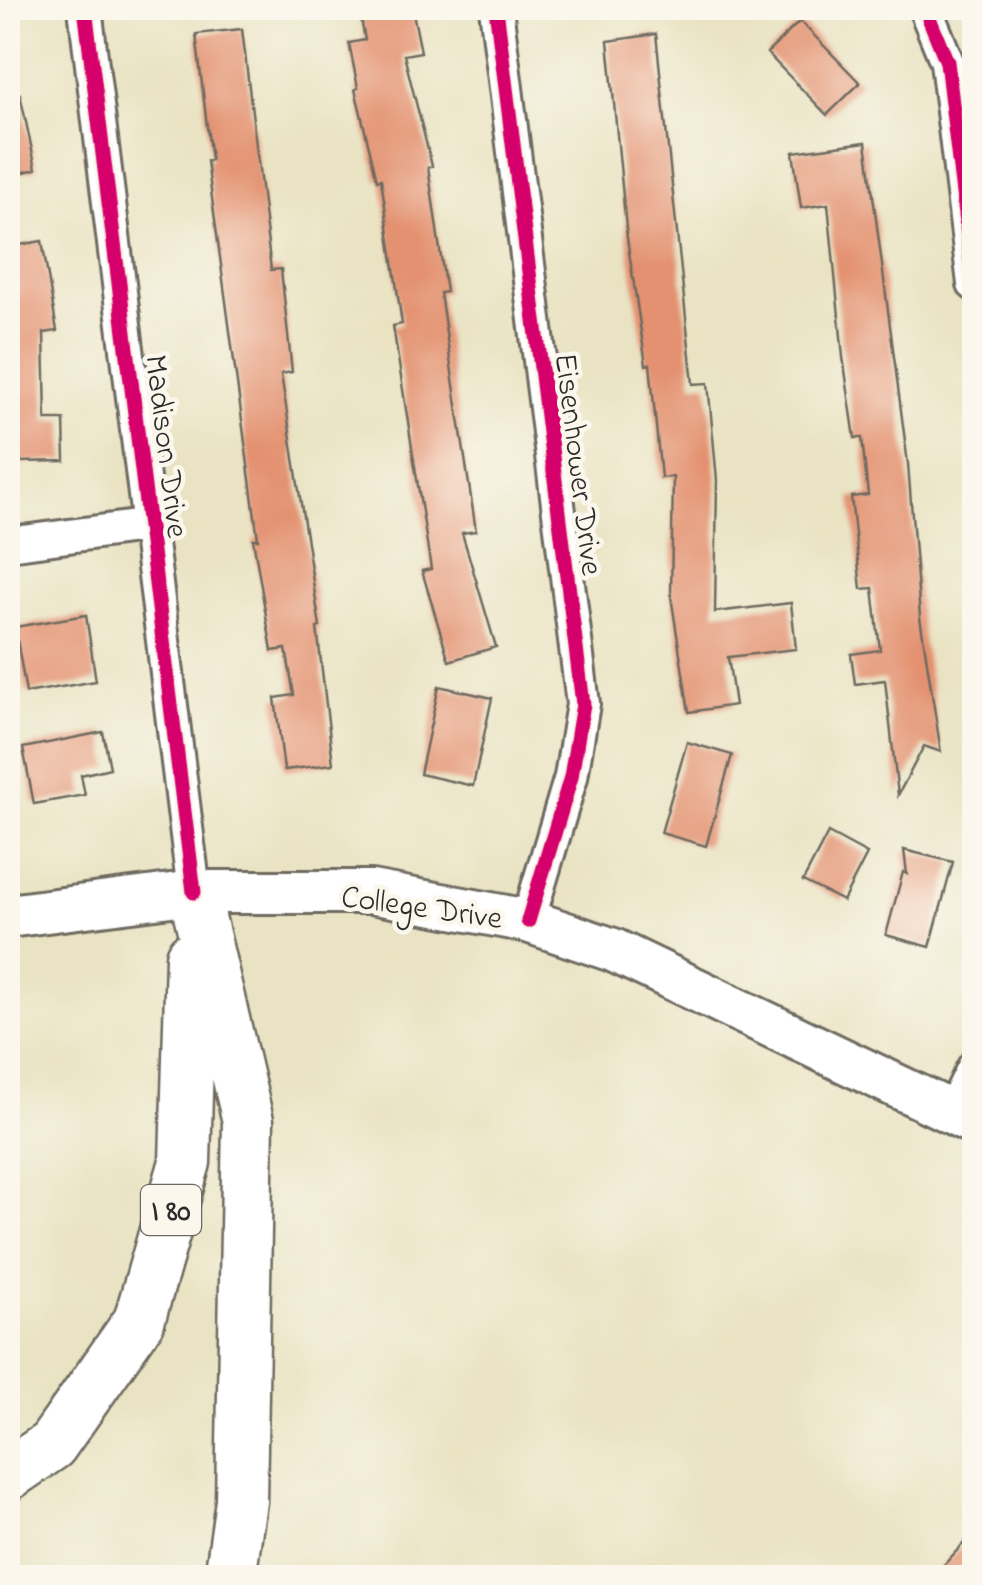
<svg xmlns="http://www.w3.org/2000/svg" width="982" height="1585" viewBox="0 0 982 1585" font-family="'Indie Flower',sans-serif">
	<style>
		.building { fill: #e39170 }
		.lines { fill: none; stroke-linecap: round; stroke-linejoin: round }
		.minor-casing { stroke: #6e6b60; stroke-width: 38 }
		.major-casing { stroke: #6e6b60; stroke-width: 48 }
		.highway-casing { stroke: #6e6b60; stroke-width: 55 }
		.minor { stroke: #fff; stroke-width: 32 }
		.major { stroke: #fff; stroke-width: 42 }
		.highway { stroke: #fff; stroke-width: 50 }
		.cycleway-casing { stroke: #fbf7ec; stroke-width: 21 }
		.cycleway { stroke: #d6006c; stroke-width: 15 }
		.labels { text-anchor: middle; stroke-width: 9; stroke-linejoin: round; paint-order: stroke }
		.shield { fill: #fbf7ec; stroke: #696865; stroke-width: 2.5 }
		.shield-label { font-size: 30px; font-weight: bold; fill: #2b2b2b }
		.street-label { font-size: 32px; fill: #2b2b2b; stroke: #fbf7ec }
	</style>
	<rect width="100%" height="100%" fill="#fbf7ec"/>
	<filter id="ink" filterUnits="userSpaceOnUse"><feTurbulence type="fractalNoise" baseFrequency=".01" numOctaves="2"/><feDisplacementMap in="SourceGraphic" scale="20" xChannelSelector="R" yChannelSelector="G"/><feConvolveMatrix kernelMatrix="1 2 1 2 8 2 1 2 1" color-interpolation-filters="sRGB"/></filter>
	<filter id="wash" filterUnits="userSpaceOnUse"><feTurbulence type="fractalNoise" baseFrequency=".0048" numOctaves="4" result="noise"/><feDisplacementMap in="SourceGraphic" scale="40" xChannelSelector="R" yChannelSelector="G"/><feGaussianBlur stdDeviation="2.25" result="paint"/><feColorMatrix in="noise" values="0 0 0 0 0 0 0 0 0 0 0 0 0 0 0 0 0 1.4 0 .05"/><feComposite in="paint" operator="in"/></filter>
	<g filter="url(#wash)">
		<rect width="100%" height="100%" fill="#e9e3c3"/>
		<g id="blocks">
			<path class="building" d="M359,8H412L421,52L404,55L432,166L428,167L446,292L440,293L476,531L462,533L496,647L449,661L422,571L431,569L393,326L402,324L381,179L377,180L355,89L358,88L349,43L365,40Z
				M800,21L860,83L827,115L767,53Z
				M242,29L271,270L281,269L292,372L281,374L320,627L317,628L333,764L284,770L275,698L294,695L286,649L272,651L253,539H258L207,161L211,160L196,34Z
				M656,34L693,384L708,383L717,480L715,612L791,603L796,649L728,657L735,705L689,712L671,596L673,477L661,478L650,364L646,365L627,238L608,41Z
				M20,94L36,169L8,176V96Z
				M866,142L908,464L920,617L941,752L924,746L898,795L885,680L855,684L851,654L880,650L873,588L861,589L851,497L868,495L862,438H855L843,357L828,204L801,208L793,152Z
				M42,241L57,331L44,333L46,420H64L65,461L19,462V443H8V247Z
				M86,615L96,681L26,693L15,627Z
				M439,686L492,698L473,786L420,774Z
				M103,732L110,768L81,775L85,795L34,804L23,748Z
				M687,742L732,755L706,846L661,833Z
				M828,833L867,854L843,901L803,881Z
				M904,850L953,862L930,947L886,935L903,872L907,874Z
				M974,1532V1578H932Z"/>
		</g>
	</g>
	<g filter="url(#ink)">
		<use href="#blocks" fill-opacity="0" stroke="#6e6b60" stroke-width="2.5"/>
		<g class="lines">
			<defs>
				<path id="minor" d="M85,8L194,892
					M496,8L583,704L571,777L528,921
					M925,8L947,62L974,284
					M8,544L151,525
					M952,1112L974,1067"/>
				<path id="major" d="M8,916L194,892H371L528,921L613,950L974,1123"/>
				<path id="highway" d="M194,892L248,1121L241,1501L230,1578
					M8,1475L52,1445L139,1321L185,1162L191,957"/>
			</defs>
			<use href="#minor" class="minor-casing"/>
			<use href="#major" class="major-casing"/>
			<use href="#highway" class="highway-casing"/>
			<use href="#minor" class="minor"/>
			<use href="#major" class="major"/>
			<use href="#highway" class="highway"/>
			<defs>
				<path id="cycleway" d="M85,8L194,892
					M496,8L583,704L571,777L528,921
					M925,8L947,62L974,284"/>
			</defs>
			<use href="#cycleway" class="cycleway-casing"/>
			<use href="#cycleway" class="cycleway"/>
		</g>
	</g>
	<g class="labels">
		<rect class="shield" x="141" y="1185" width="60" height="50" rx="8"/>
		<g class="shield-label">
			<text x="171" y="1220">I 80</text>
		</g>
		<g class="street-label">
			<text transform="translate(168 446) rotate(83)" y="11">Madison Drive</text>
			<text transform="translate(580 464) rotate(83)" y="11">Eisenhower Drive</text>
			<text transform="translate(422 906) rotate(8)" y="11">College Drive</text>
		</g>
	</g>
	<rect width="982" height="1585" fill="none" stroke="#fbf7ec" stroke-width="40"/>
</svg>
